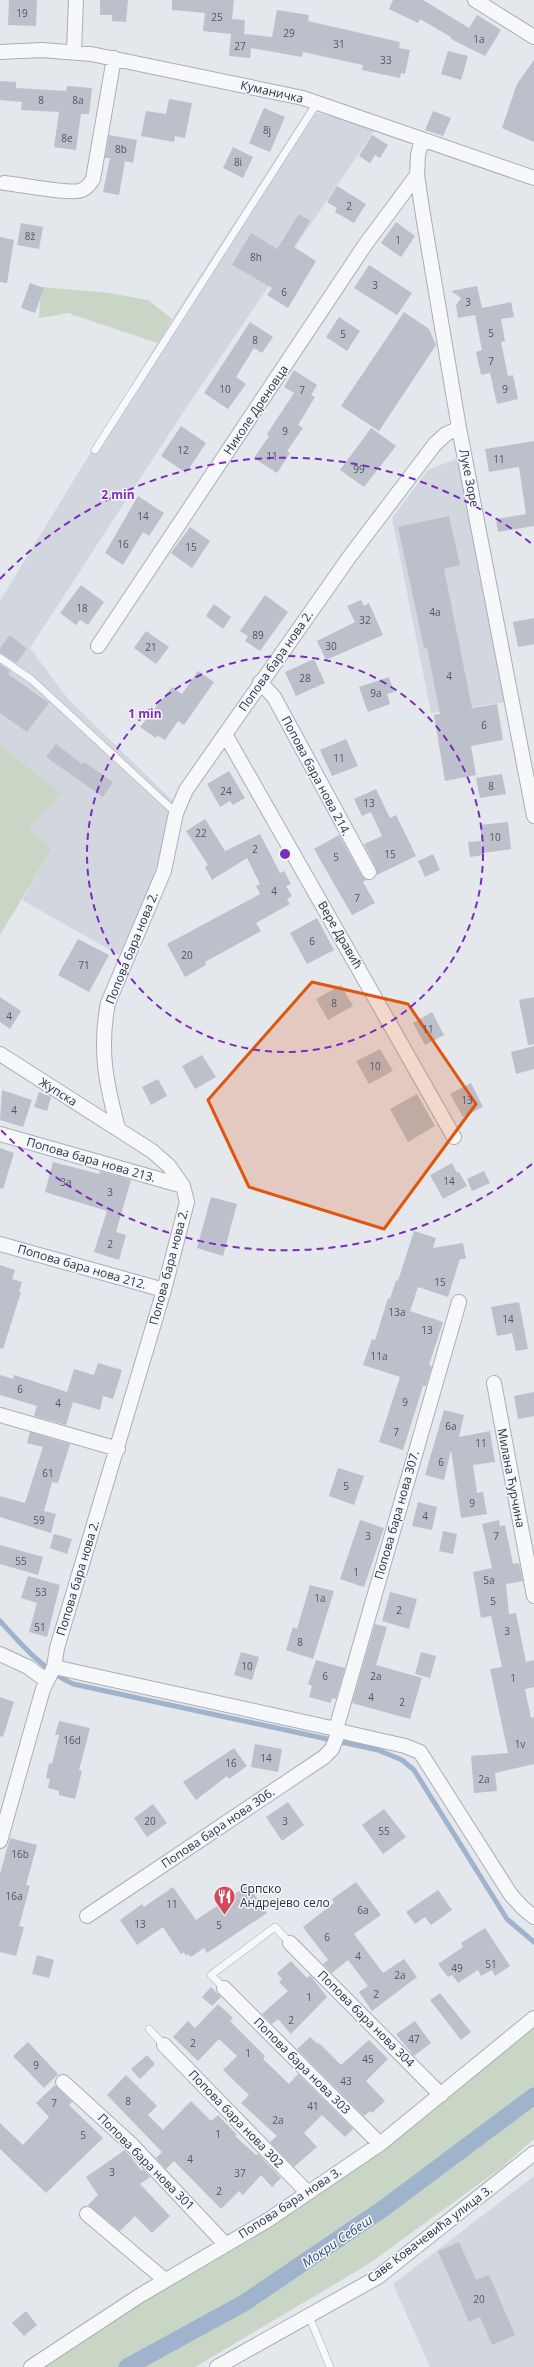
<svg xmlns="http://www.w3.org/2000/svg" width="534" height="2367" viewBox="0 0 534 2367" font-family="'Open Sans',sans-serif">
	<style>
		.built { fill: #d2d6de }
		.green { fill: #c9d6c5 }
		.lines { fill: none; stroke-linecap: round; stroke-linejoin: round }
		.stream { stroke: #9fb4cc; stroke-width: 5 }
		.canal { stroke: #9fb4cc; stroke-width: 17 }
		.building { fill: #bbc0ca }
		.lane-casing { stroke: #a9aeb7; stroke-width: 8 }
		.street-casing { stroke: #a9aeb7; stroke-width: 16 }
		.lane { stroke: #f7f8fa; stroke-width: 7 }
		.street { stroke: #f7f8fa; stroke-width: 14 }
		.marked { fill: #df570f; fill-opacity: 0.2; stroke: #df570f; stroke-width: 3; stroke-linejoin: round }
		.ring { fill: none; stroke: #7b2cbf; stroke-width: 2; stroke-dasharray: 7 5 }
		.labels { text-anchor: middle; stroke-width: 3; stroke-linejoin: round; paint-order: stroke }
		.number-label { font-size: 10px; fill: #4f5766 }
		.street-label { font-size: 12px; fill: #2b3445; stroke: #f4f6f9 }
		.poi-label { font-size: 12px; fill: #2b3445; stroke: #f4f6f9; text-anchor: start }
		.water-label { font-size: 13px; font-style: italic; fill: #34527a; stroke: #f4f6f9 }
		.centre { fill: #7b2cbf; stroke: #f4f6f9; stroke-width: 2 }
		.ring-label { font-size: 12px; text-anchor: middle; font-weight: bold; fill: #7b2cbf; stroke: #f4f6f9; stroke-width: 3; stroke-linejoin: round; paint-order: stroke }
	</style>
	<rect width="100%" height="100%" fill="#e4e7ec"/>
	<path class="built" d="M307,110L376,128L184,411L30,648L68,699L175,803L151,886L119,955L22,900L52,849L29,829L60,794L0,745V601L172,319Z
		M461,457L506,702L431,713L392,518L428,470Z
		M534,2176V2367H430L393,2284Z"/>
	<path class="green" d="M41,287L109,293L148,300L172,319L158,343L68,313L39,318Z
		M0,745L61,794L29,829L52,849L0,935Z
		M534,2016V2139L502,2167L367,2265L195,2367H31L380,2144Z"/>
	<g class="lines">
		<path class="stream" d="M0,1621C21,1644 44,1671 73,1684L378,1750L402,1760L414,1770L507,1919L534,1942"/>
		<path class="canal" d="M127,2367L244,2303L384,2208L534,2096"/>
	</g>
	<path class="building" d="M9,0H37L36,26L8,25Z
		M100,0H128L126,22L112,21V15H100Z
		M172,0H234L232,19L245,20L244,34L272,37L277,10L309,15L308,21L400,42L399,48L410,50L405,74L401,73L400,78L362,70L363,65L303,52L302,57L251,48L250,58L229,56L231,34L203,31L205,13L172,10Z
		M393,0H423L469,28L477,15L501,30L485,56L451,39V37L420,19L418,23L389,9Z
		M448,51L468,56L461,80L441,74Z
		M534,60V142L502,128L517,84Z
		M0,81L16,82V88L66,91L67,86L92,88L89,114H81L76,150L54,147L59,112L21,110L22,102L0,100Z
		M169,99L192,103L185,138L175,136L174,142L141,136L146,111L166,114Z
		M264,108L285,117L270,152L249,143Z
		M433,111L451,118L443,136L425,130Z
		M109,135L137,140L133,163L125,161L119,195L103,192L110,158H105Z
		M372,135L388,145L380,158L375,155L370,163L359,156Z
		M233,147L253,157L243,178L223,168Z
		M337,186L366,204L354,223L335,212L337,208L327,202Z
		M299,214L310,221L294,247L316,261L288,308L267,295L272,288L232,265L251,233L277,249Z
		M396,222L415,236L401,257L381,243Z
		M21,223L43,227L39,249L17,245Z
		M0,237L14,240L7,283L0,282Z
		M369,265L412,293L397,315L354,288Z
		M30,283L44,288L35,313L21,308Z
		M477,286L482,308L511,302L514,317L501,319L505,341L501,342L508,376L513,375L518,399L497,404L490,373L481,375L476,352L482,350L475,315L458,318L456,305L461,298L451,291Z
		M404,312L429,329L436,345L379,431L341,406Z
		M339,317L360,331L347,351L326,337Z
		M250,322L273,337L262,353L254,348L236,377L246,384L228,409L204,393Z
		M294,370L317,385L311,395L315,397L298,425L303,428L287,451L290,453L277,473L254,458L269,436L267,434L294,393L284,387Z
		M181,426L206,443L186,473L161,456Z
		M371,428L396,446L364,487L340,470Z
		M534,441V526L498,532L496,519L526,514L519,467L489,472L485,449Z
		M138,496L164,513L149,536L143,532L123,565L105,553Z
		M449,516L460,565L444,569L472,708L497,704L503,740L471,746L476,775L445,781L434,715L440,714L427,647L424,648L398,527Z
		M190,527L210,541L192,568L171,553Z
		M81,585L104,602L88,625L80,620L76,625L60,613Z
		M265,595L288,612L260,651L245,641L248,636L240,631Z
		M361,600L364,606L369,603L383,635L326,660L317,641L355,622L347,606Z
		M214,604L231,617L223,629L206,616Z
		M534,618V644L518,647L513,622Z
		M146,631L169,647L156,664L134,648Z
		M10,635L27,649L16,663L0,653V648Z
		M314,659L325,683L296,696L285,672Z
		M0,664L10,671L8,674L49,703L27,732L0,713Z
		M198,671L214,682L184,725L178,721L165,740L157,735L156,738L140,727L172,687L182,694Z
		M389,677L394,692L387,694L390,704L368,712L359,687Z
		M346,739L358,766L332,776L320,750Z
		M56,744L82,764L84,762L113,782L103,797L46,757Z
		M229,771L245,798L233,805L230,801L220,807L207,784Z
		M502,774L506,794L480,798L476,778Z
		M376,789L390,818L396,815L416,856L377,875L376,868L364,844L382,836L371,812L362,816L354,799Z
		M205,819L225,851L260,834L280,873L284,871L291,884L286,886L292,896L287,899L290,904L256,923L261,931L205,962L206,965L185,977L167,944L260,894L256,886L260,884L247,858L212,880L205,867L208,865L186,831Z
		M508,822L511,849L483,853L480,825Z
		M339,835L362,876L366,880L363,882L375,903L352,915L314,849Z
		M481,841L483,855L470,857L468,842Z
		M433,854L440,870L425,877L418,861Z
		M317,918L334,950L307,964L290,933Z
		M78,939L109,955L89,992L58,975Z
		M341,985L353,1006L328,1020L316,999Z
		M0,997L21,1011L10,1029L0,1022Z
		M534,997V1044L528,1045L519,1000Z
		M432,1012L444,1035L425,1045L413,1023Z
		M534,1046V1069L516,1074L511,1052Z
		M380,1049L393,1071L369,1084L356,1061Z
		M202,1055L216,1077L195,1089L182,1066Z
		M158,1079L167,1096L151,1105L142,1087Z
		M471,1083L483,1107L463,1117L450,1094Z
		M2,1090L32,1100L23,1127L0,1120Z
		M39,1092L51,1097L47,1111L34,1107Z
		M417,1094L435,1126L408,1142L390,1109Z
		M0,1148L14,1153L3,1189L0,1188Z
		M53,1162L99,1174L100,1171L131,1180L116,1232L126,1235L119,1260L94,1252L107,1211L45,1192Z
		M452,1163L457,1173L459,1172L467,1186L443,1199L430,1175Z
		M484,1171L490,1183L472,1191L467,1179Z
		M211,1197L237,1204L223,1256L197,1248Z
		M414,1231L436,1238L433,1248L463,1243L466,1259H460L448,1297L418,1287L410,1311L443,1322L429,1365L432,1366L426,1386H423L403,1450L379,1442L400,1377L363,1365L372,1339L375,1340L388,1298L390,1299L396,1280L398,1281Z
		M0,1265L15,1270L12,1279L22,1282L19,1292H21L3,1349L0,1348Z
		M519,1302L528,1349L516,1351L512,1333L497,1336L491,1307Z
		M98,1363L122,1370L113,1399L103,1396L100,1410L73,1402L66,1425L34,1416L37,1406L0,1395V1375L13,1379L14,1375L67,1392L74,1369L94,1375Z
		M534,1392V1416L518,1419L514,1396Z
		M444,1410L464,1415L459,1437L490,1431L495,1462L473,1465L477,1493L483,1492L487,1514L461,1518L451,1450L444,1480L425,1475Z
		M30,1432L70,1444L58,1483L52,1482L44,1511L56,1514L51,1533L0,1517V1496L25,1503L43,1447L27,1443Z
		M338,1468L364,1476L354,1505L329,1496Z
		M418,1502L437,1507L432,1530L412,1526Z
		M360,1520L384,1528L364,1587L340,1579Z
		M499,1520L500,1526L505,1525L513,1564L519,1563L523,1581L506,1584L509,1614L516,1613L526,1662L534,1660V1687L525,1689L531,1718L534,1717V1764L495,1773L497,1791L474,1793L471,1756L508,1753L490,1669L502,1667L491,1616L481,1618L473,1572L492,1568L482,1524Z
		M443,1531L457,1534L453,1554L439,1551Z
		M54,1534L72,1539L67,1554L50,1548Z
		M0,1545L43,1557L38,1575L0,1564Z
		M28,1576L60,1585L47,1637L29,1632L37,1603L21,1598Z
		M310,1585L334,1591L313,1659L286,1650L293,1627L297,1629Z
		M390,1592L417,1599L409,1629L382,1621Z
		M375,1624L387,1627L376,1665L422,1678L410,1719L352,1703Z
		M241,1652L259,1657L252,1680L234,1675Z
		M421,1652L436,1656L430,1678L415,1674Z
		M316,1660L345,1668L336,1699L332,1698L331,1703L309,1697L312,1686L308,1684Z
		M0,1697L14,1702L3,1737L0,1736Z
		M59,1721L90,1728L79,1770L82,1771L75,1799L59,1795V1791L48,1788L50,1779L46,1778L49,1763L52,1764L59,1735H55Z
		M255,1744L282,1749L278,1772L251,1767Z
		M234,1748L247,1766L229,1779L227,1776L196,1800L183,1782Z
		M288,1802L304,1825L282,1841L266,1817Z
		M153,1804L167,1823L147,1837L134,1818Z
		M384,1809L406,1837L383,1854L362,1825Z
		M10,1838L37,1845L26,1885L30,1886L19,1926L24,1927L16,1956L0,1952V1874Z
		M356,1882L381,1915L354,1934L383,1973L404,1959L417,1977L372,2011L359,1992L368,1986L348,1960L332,1973L323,1964L328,1960L303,1927L334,1903L332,1899Z
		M248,1885L267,1913L207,1953L204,1948L191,1957L188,1954L186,1956L184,1952L181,1954L163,1927L137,1945L120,1920L142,1904L144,1907L173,1887L196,1920Z
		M438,1890L452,1910L431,1925L425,1917L415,1924L406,1912Z
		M485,1928L510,1966L495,1976L492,1970L481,1976L478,1970L458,1983L452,1975L448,1977L438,1964L463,1947L461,1943Z
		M37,1955L54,1960L49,1978L32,1974Z
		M291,1961L307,1978L310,1975L327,1997L291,2034L278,2019L272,2024L262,2014L288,1991L279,1982L282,1979L277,1973Z
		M211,1987L221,1997L212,2006L202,1997Z
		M440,1993L471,2032L461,2040L430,2000Z
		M218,2004L233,2018L230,2021L265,2056L263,2059L289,2084L298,2074L353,2129L345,2137L322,2115L304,2133L317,2147L294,2167L270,2142L277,2136L241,2103L249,2095L223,2070L237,2056L219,2039L198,2061L173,2037L188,2021L195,2028Z
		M415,2021L431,2043L414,2056L396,2034Z
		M310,2037L318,2044L319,2043L341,2065L369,2040L388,2059L366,2081L385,2101L372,2113L370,2111L364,2116L297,2049Z
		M28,2042L58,2074L44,2088L13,2056Z
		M147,2055L155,2064L140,2079L131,2069Z
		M126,2075L157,2106L148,2115L163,2130L191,2101L211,2121L218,2115L237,2135L235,2136L256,2155L258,2154L281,2178L272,2187L261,2175L243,2195L239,2191L221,2209L174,2161L166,2169L156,2158L162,2152L107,2095Z
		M55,2085L72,2102L69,2105L103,2138L46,2193L0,2149V2123L23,2145L49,2117L36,2103Z
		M125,2150L142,2171L143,2169L150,2177L140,2184L170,2216L152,2233L135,2216L120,2231L88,2205L98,2195L86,2177Z
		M459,2242L476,2280L489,2275L515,2335L492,2345L480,2317L469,2322L438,2251Z
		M26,2311L37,2325L24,2336L12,2323Z"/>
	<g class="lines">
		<defs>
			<path id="lane" d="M95,450L317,103
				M0,658L32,680L176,813
				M224,1988L211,1975L275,1927L290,1943
				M149,2029L164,2045
				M309,2316L330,2367"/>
			<path id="street" d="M475,0L534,37
				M74,51L76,0
				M0,52L42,50L91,54L303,98L534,178
				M422,139L418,155L417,175L423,215L459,428L534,816
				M4,183C18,184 73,195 82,190C87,188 90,184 93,179L114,58
				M98,646L365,245L417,175
				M260,682L274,697L369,872
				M225,734L454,1137
				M0,1054L152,1151L169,1166L183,1186L187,1202L164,1290L57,1648L54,1667L43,1689L0,1841
				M118,1128C106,1083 99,1050 108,1003L164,871L176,813L186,790L350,556L435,444L446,434L459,428
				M0,1134L183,1186
				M0,1244L164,1290
				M494,1383L534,1596
				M0,1415L118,1449
				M0,1654L28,1667L47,1681
				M54,1667L336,1729L339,1731L405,1746L420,1752L511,1895L523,1908L534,1917
				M336,1729L459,1302
				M87,1916L324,1757L332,1749L339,1731
				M290,1943L441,2095
				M224,1988L380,2144
				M164,2045L308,2193
				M63,2082L132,2145L226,2245
				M87,2214L165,2280
				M31,2367L139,2296L268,2220L380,2144L534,2018
				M217,2367L378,2277L534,2153"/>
		</defs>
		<use href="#lane" class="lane-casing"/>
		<use href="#street" class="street-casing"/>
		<use href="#lane" class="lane"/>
		<use href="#street" class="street"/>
	</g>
	<path class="marked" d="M312,982L408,1004L476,1104L384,1229L249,1187L208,1100Z"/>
	<g class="ring">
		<circle cx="285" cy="854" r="198"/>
		<path d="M532 1164A396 396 0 0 1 0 1129M0 579A396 396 0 0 1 532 544"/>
	</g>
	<defs>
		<symbol id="restaurant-pin" viewBox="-11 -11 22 30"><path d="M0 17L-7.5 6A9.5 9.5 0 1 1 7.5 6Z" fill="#d1495b" stroke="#f4f6f9"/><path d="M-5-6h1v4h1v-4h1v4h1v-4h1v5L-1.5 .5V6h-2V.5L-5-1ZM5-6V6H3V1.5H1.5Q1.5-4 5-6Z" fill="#fff"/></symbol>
	</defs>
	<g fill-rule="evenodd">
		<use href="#restaurant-pin" x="212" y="1884" width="25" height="34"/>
	</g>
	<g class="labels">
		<g class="number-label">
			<text x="22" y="17">19</text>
			<text x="217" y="21">25</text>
			<text x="289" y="37">29</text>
			<text x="479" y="43">1a</text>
			<text x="339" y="48">31</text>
			<text x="240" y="50">27</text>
			<text x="386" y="64">33</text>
			<text x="41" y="104">8</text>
			<text x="78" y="104">8a</text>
			<text x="267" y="134">8j</text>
			<text x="67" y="142">8e</text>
			<text x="121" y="153">8b</text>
			<text x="238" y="166">8i</text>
			<text x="349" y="210">2</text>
			<text x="30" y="240">8ž</text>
			<text x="398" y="244">1</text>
			<text x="256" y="261">8h</text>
			<text x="375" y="289">3</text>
			<text x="284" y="296">6</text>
			<text x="468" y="306">3</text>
			<text x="491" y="337">5</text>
			<text x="343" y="338">5</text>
			<text x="255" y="344">8</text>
			<text x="491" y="365">7</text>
			<text x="225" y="393">10</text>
			<text x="505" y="393">9</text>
			<text x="302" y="394">7</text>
			<text x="285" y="435">9</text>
			<text x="183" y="454">12</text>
			<text x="272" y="460">11</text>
			<text x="499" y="463">11</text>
			<text x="359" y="473">99</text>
			<text x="143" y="520">14</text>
			<text x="123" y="548">16</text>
			<text x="191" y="551">15</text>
			<text x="82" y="612">18</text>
			<text x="435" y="616">4a</text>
			<text x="365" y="624">32</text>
			<text x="258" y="639">89</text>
			<text x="331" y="650">30</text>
			<text x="151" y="651">21</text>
			<text x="449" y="680">4</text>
			<text x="305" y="682">28</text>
			<text x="376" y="697">9a</text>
			<text x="484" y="729">6</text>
			<text x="339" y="762">11</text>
			<text x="491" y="790">8</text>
			<text x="226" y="795">24</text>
			<text x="369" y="807">13</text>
			<text x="201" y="837">22</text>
			<text x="495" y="841">10</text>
			<text x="255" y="853">2</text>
			<text x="390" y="858">15</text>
			<text x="336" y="861">5</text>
			<text x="274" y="895">4</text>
			<text x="357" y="902">7</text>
			<text x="312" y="945">6</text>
			<text x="187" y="959">20</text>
			<text x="84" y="969">71</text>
			<text x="334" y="1007">8</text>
			<text x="9" y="1020">4</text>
			<text x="428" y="1033">11</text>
			<text x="375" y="1070">10</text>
			<text x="467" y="1104">13</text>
			<text x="14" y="1114">4</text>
			<text x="449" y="1185">14</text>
			<text x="66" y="1186">3a</text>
			<text x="110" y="1196">3</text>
			<text x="110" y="1248">2</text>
			<text x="440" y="1286">15</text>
			<text x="397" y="1316">13a</text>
			<text x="508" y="1323">14</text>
			<text x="427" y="1334">13</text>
			<text x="379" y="1360">11a</text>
			<text x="20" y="1393">6</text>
			<text x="405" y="1406">9</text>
			<text x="58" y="1407">4</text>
			<text x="451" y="1430">6a</text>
			<text x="396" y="1436">7</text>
			<text x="481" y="1447">11</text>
			<text x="441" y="1466">6</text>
			<text x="48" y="1477">61</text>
			<text x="346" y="1490">5</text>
			<text x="472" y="1507">9</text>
			<text x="425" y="1520">4</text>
			<text x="39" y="1524">59</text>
			<text x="368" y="1540">3</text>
			<text x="496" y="1540">7</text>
			<text x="21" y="1565">55</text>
			<text x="356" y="1576">1</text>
			<text x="489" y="1584">5a</text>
			<text x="41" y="1596">53</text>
			<text x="320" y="1602">1a</text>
			<text x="493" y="1605">5</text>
			<text x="399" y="1614">2</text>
			<text x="40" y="1631">51</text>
			<text x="507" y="1635">3</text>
			<text x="300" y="1646">8</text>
			<text x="247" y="1670">10</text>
			<text x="325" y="1680">6</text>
			<text x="376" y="1680">2a</text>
			<text x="513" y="1682">1</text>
			<text x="371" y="1701">4</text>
			<text x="402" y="1706">2</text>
			<text x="72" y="1744">16d</text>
			<text x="520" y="1748">1v</text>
			<text x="266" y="1762">14</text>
			<text x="231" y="1767">16</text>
			<text x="484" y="1783">2a</text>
			<text x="150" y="1825">20</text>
			<text x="285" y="1825">3</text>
			<text x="384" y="1835">55</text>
			<text x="20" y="1858">16b</text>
			<text x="14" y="1900">16a</text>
			<text x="172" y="1908">11</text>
			<text x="363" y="1914">6a</text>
			<text x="140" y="1928">13</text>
			<text x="219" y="1929">5</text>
			<text x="327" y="1941">6</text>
			<text x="358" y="1960">4</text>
			<text x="491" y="1968">51</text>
			<text x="457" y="1972">49</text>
			<text x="400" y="1979">2a</text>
			<text x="376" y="1998">2</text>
			<text x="309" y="2001">1</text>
			<text x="291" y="2024">2</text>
			<text x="414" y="2043">47</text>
			<text x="193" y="2047">2</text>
			<text x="248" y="2057">1</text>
			<text x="368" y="2063">45</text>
			<text x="36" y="2069">9</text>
			<text x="346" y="2085">43</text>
			<text x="128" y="2105">8</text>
			<text x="54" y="2107">7</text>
			<text x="313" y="2110">41</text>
			<text x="278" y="2124">2a</text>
			<text x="218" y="2138">1</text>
			<text x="83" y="2139">5</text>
			<text x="190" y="2163">4</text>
			<text x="112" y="2176">3</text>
			<text x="240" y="2177">37</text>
			<text x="219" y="2195">2</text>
			<text x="479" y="2303">20</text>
		</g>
		<g class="street-label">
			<text transform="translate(272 92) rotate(13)" y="4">Куманичка</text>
			<text transform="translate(256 410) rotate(-56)" y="4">Николе Дреновца</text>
			<text transform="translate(469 478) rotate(79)" y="4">Луке Зоре</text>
			<text transform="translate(276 661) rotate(-55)" y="4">Попова бара нова 2.</text>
			<text transform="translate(316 776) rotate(62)" y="4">Попова бара нова 214.</text>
			<text transform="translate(340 935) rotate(60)" y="4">Вере Дравић</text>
			<text transform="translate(132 948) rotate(-68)" y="4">Попова бара нова 2.</text>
			<text transform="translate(58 1092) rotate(32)" y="4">Жупска</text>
			<text transform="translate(91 1160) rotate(16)" y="4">Попова бара нова 213.</text>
			<text transform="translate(82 1267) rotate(16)" y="4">Попова бара нова 212.</text>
			<text transform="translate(169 1267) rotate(-75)" y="4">Попова бара нова 2.</text>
			<text transform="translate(511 1478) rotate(79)" y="4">Милана Ћурчина</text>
			<text transform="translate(397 1515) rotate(-74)" y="4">Попова бара нова 307.</text>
			<text transform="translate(78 1578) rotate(-73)" y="4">Попова бара нова 2.</text>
			<text transform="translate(218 1828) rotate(-34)" y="4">Попова бара нова 306.</text>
			<text transform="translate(366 2019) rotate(45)" y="4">Попова бара нова 304</text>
			<text transform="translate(302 2066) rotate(45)" y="4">Попова бара нова 303</text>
			<text transform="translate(236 2119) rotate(46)" y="4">Попова бара нова 302</text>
			<text transform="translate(146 2162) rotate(45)" y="4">Попова бара нова 301</text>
			<text transform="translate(290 2203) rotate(-33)" y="4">Попова бара нова 3.</text>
			<text transform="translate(430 2234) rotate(-37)" y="4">Саве Ковачевића улица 3.</text>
		</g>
		<g class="poi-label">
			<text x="240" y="1893">Српско<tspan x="240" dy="14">Андрејево село</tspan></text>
		</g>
		<g class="water-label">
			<text transform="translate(337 2241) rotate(-34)" y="5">Мокри Себеш</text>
		</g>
	</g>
	<circle cx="285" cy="854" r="6" class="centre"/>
	<g class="ring-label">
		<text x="118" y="499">2 min</text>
		<text x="145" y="718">1 min</text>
	</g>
</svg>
